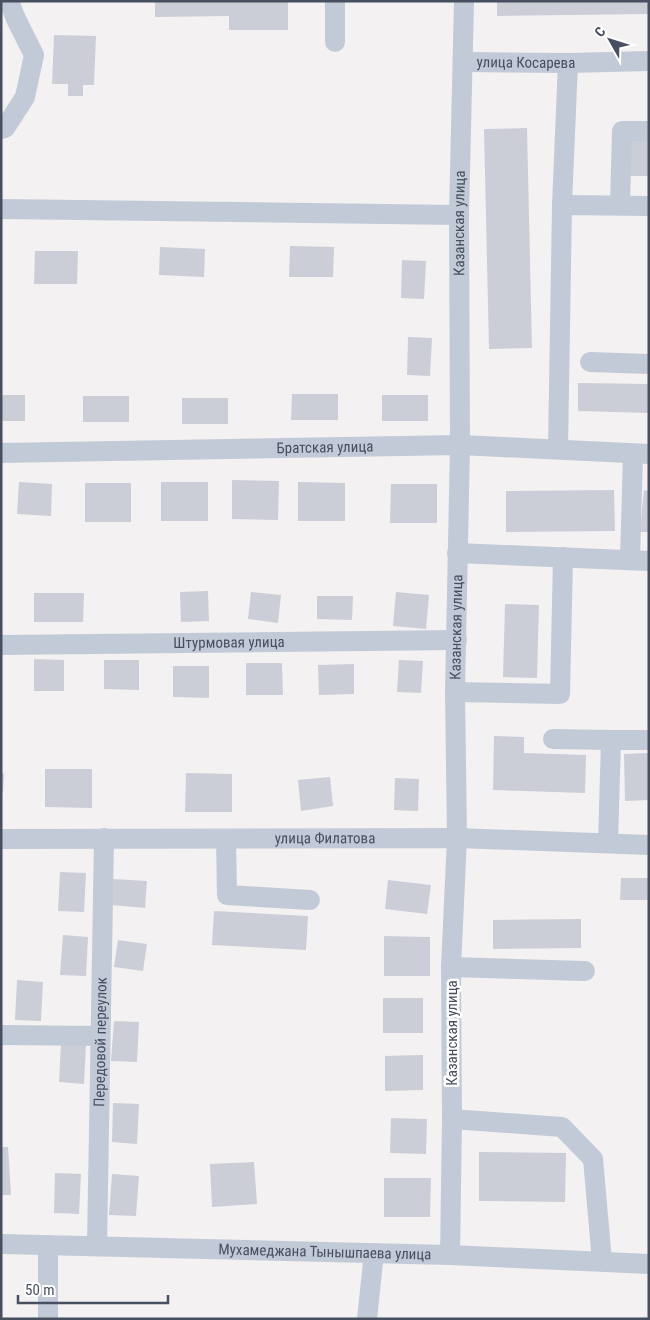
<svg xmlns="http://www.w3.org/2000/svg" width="650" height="1320" viewBox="0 0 650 1320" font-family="'Roboto Condensed',sans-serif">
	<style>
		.building { fill: #ccced7 }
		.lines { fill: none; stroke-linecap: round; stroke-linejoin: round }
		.minor { stroke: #c3cad7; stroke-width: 20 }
		.labels { text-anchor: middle; stroke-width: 5; stroke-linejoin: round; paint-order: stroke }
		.street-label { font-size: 15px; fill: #474f60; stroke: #fff }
	</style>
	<rect width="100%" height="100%" fill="#f3f1f1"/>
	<path class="building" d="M155,1H288V30H229V16L155,17Z
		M497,1H649V14L497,16Z
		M54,35L96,36L94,85H83V96H68V84H52Z
		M527,128L532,348L489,349L484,129Z
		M628,141H649V176H628Z
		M290,246L334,247L333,277H289Z
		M160,247L205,249L204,277L159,275Z
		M35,251H78L77,284H34Z
		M402,260L426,261L424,299L401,298Z
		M408,337L432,338L430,376L407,375Z
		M578,383L649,384V413L578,411Z
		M292,394H338V420H291Z
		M1,395H25V421H1Z
		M382,395H428V421H382Z
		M83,396H129V422H83Z
		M182,398H228V424H182Z
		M232,480L279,481L278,520L232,519Z
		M19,482L52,484L51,516L17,514Z
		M161,482H208V521H161Z
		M298,482L345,483V521H298Z
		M85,483H131V522H85Z
		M391,484H437V523H390Z
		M614,490L615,531L506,532V491Z
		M644,490L649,491V532H640Z
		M208,591L209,621L181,622L180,592Z
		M251,592L281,595L278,623L248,619Z
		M396,592L429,595L426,629L393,626Z
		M34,593H84L83,622H34Z
		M317,596H353L352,620L317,619Z
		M505,604L539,605L537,678L503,677Z
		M34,659L64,660V691H34Z
		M104,660H139V690L104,689Z
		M399,660L423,661L421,693L397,692Z
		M246,663H282L283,695H246Z
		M354,664V694L319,695L318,665Z
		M173,666H209V698L173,697Z
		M494,736L524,737V753L586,755L585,793L493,790Z
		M649,753V800L625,801L624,754Z
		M45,769H92V808L45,807Z
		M1,773L4,774L3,793H1Z
		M186,773L232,774V812H185Z
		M330,777L333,806L301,811L298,780Z
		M395,778L419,779L418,811L394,810Z
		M60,872L86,873L84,912L58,911Z
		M621,878H649V900H620Z
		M113,879L147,881L145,908L111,905Z
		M388,880L431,885L427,914L385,909Z
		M214,911L308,916L306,950L212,945Z
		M581,919V948L493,949V920Z
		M63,935L88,937L86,976L60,975Z
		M384,936L430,937V976H384Z
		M118,940L147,944L143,971L114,967Z
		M17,980L43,982L41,1021L15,1020Z
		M383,998H423V1033H383Z
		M114,1021L139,1022L137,1062L111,1061Z
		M61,1043L86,1044L84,1084L59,1082Z
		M423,1055V1090L385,1091V1056Z
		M113,1103L139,1104L137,1144L112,1142Z
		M391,1118L427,1119L426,1154L390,1153Z
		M1,1147H8L11,1195H1Z
		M479,1152L566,1153L565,1202L479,1201Z
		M254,1162L257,1204L212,1207L210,1164Z
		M55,1173L81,1174L79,1214L54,1213Z
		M112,1174L139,1176L136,1216L109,1215Z
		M384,1178H431L430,1217H384Z"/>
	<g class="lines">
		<g class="minor">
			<path d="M335,42V1"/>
			<path id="s1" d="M464,62L568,63L649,61"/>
			<path d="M1,129L5,128L25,97L34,55L16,19L9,1"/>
			<path d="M562,205L568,63"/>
			<path d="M620,205L622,131H649"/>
			<path d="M1,209L459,215"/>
			<path d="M590,362L649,364"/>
			<path d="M558,449L562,205L649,206"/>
			<path id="s2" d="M1,453L460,445L649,454"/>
			<path d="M457,553L649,561"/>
			<path d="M630,560L633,454"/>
			<path id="s3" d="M1,645L457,640"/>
			<path d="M455,692L560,694L563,557"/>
			<path d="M553,739L611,740L608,843"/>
			<path d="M611,740H649"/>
			<path id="s4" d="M1,839L457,838L649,845"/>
			<path d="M226,839L227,895L310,900"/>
			<path d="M451,967L585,971"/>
			<path d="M1,1035L99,1036"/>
			<path d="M452,1119L562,1127L593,1159L602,1261"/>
			<path id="s5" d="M1,1244L450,1255L649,1264"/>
			<path id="s6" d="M97,1246L104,838"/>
			<path id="s7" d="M450,1255L452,1119L451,967L457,838L455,692L460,445L459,215L464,1"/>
			<path d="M48,1319V1245"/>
			<path d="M367,1319L374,1253"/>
		</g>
	</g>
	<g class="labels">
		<g class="street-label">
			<text dy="5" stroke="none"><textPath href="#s1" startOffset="62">улица Косарева</textPath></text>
			<text dy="5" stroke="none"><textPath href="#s7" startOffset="1032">Казанская улица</textPath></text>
			<text dy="5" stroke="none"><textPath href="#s2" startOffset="324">Братская улица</textPath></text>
			<text dy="5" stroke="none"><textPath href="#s7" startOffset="628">Казанская улица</textPath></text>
			<text dy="5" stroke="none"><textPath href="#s3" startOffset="228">Штурмовая улица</textPath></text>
			<text dy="5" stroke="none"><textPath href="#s4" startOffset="324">улица Филатова</textPath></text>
			<text transform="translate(452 1033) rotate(-90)" y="5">Казанская улица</text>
			<text dy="5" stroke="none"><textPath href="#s6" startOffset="204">Передовой переулок</textPath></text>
			<text dy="5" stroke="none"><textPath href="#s5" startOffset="324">Мухамеджана Тынышпаева улица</textPath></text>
		</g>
	</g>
	<rect width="650" height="1320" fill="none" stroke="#474f60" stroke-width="5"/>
	<g transform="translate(610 40) rotate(309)" stroke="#ffffff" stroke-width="4" paint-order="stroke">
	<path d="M0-4L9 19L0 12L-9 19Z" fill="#474f60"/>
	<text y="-8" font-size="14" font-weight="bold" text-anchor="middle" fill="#474f60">С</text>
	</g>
	<path d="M18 1295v8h150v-8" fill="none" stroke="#474f60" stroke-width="2.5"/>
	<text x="25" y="1295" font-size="15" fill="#474f60" stroke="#ffffff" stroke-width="4" paint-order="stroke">50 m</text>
</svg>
